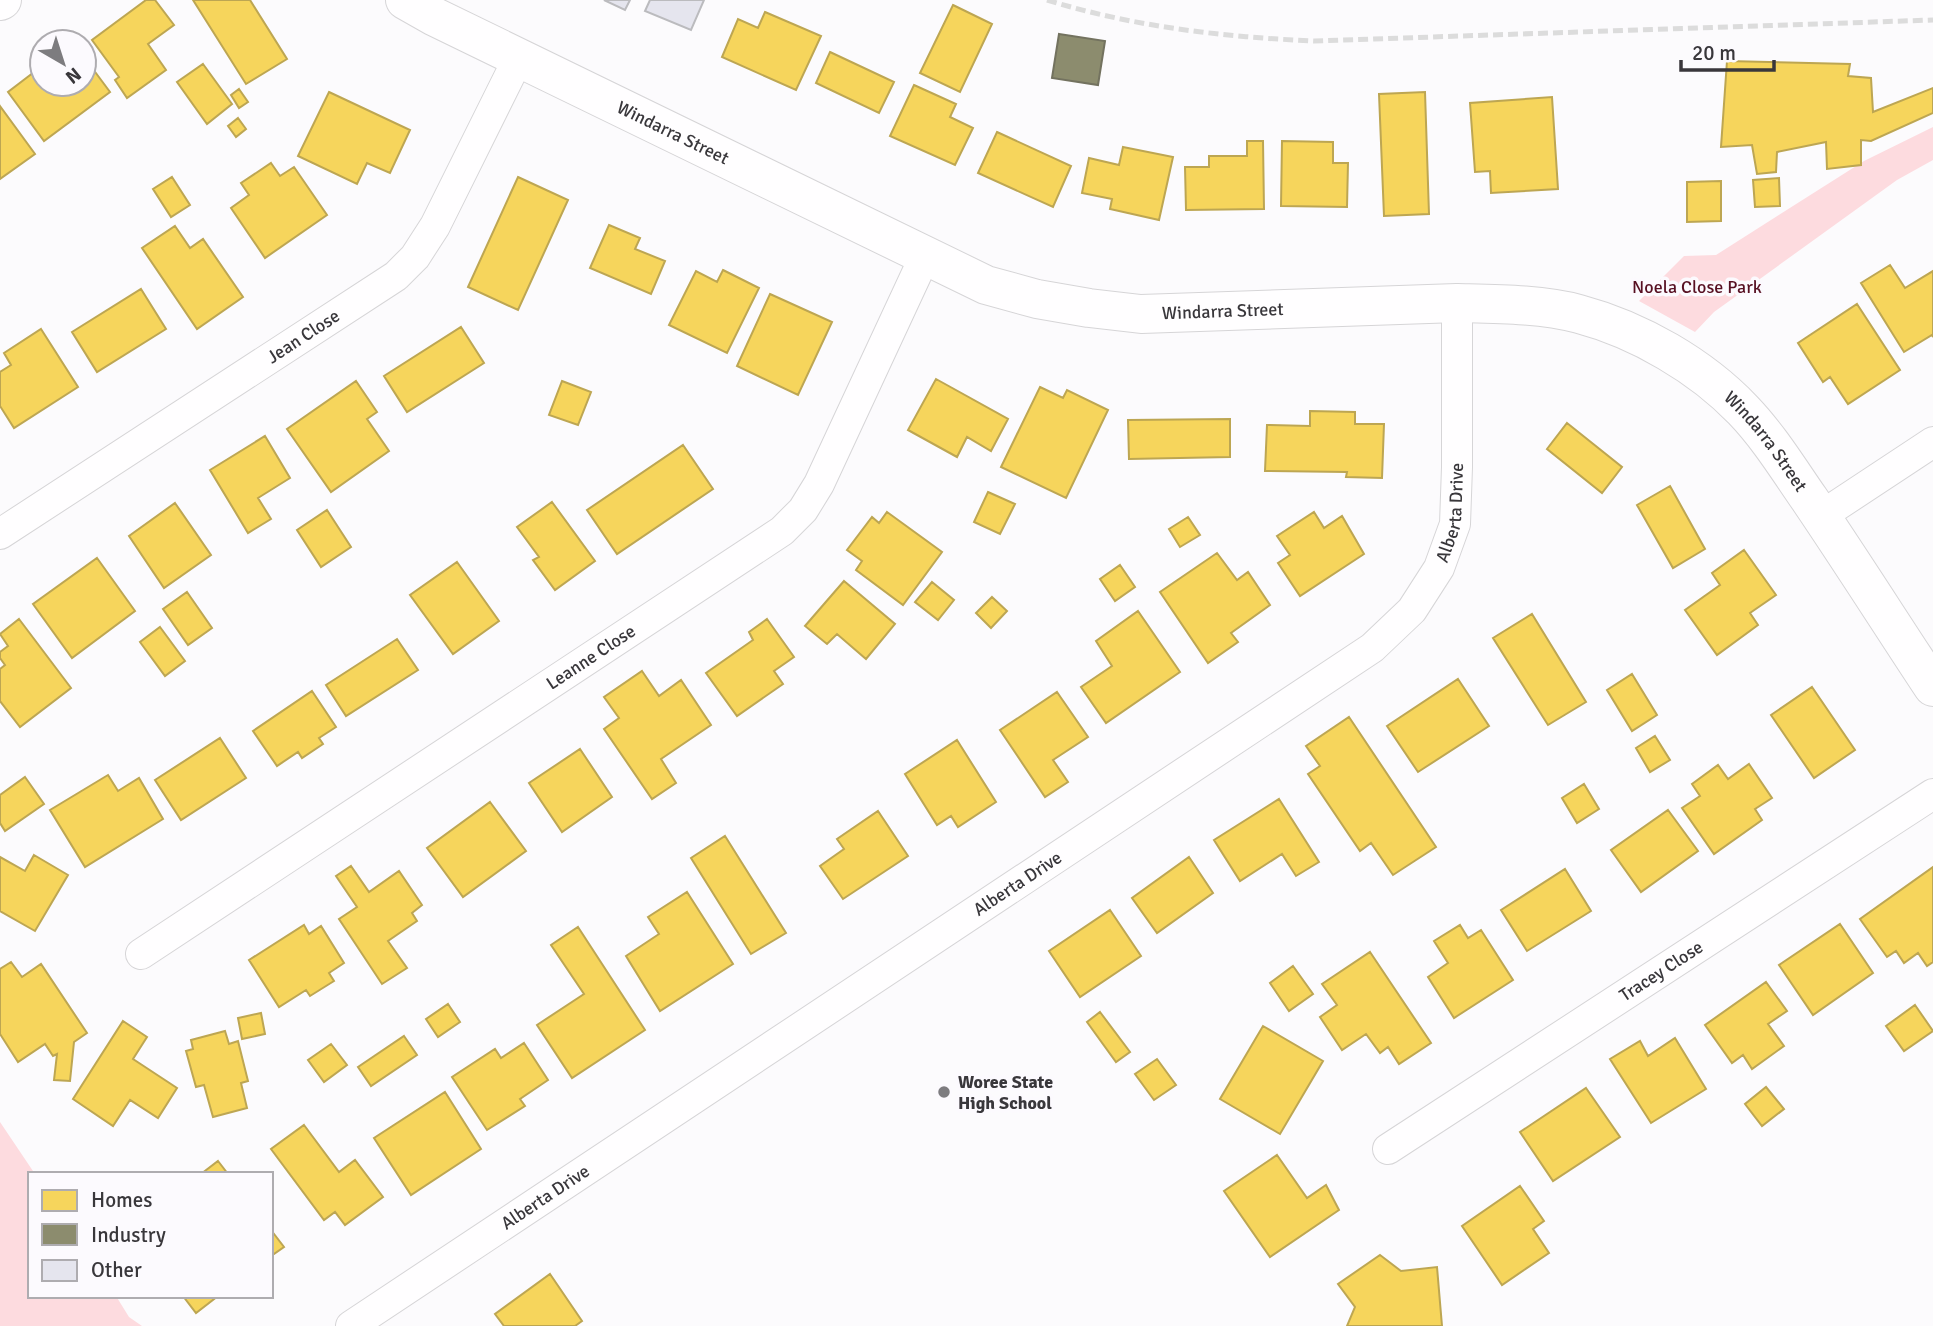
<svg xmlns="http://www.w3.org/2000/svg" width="1933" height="1326" viewBox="0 0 1933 1326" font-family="Signika,sans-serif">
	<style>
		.green { fill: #fddbdf }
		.homes { fill: #f6d55c; stroke: #bda652; stroke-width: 2 }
		.industry { fill: #8c8c6e; stroke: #73725f; stroke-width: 2 }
		.building { fill: #e5e5ee; stroke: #bbbbbe; stroke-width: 2 }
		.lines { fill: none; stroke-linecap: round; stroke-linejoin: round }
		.street-casing { stroke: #d6d5d7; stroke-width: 32 }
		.secondary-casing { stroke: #d6d5d7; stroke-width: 40 }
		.street { stroke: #fffeff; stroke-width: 30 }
		.secondary { stroke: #fffeff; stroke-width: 38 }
		.rail { stroke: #dcdcdc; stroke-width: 5; stroke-dasharray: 10 5; stroke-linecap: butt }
		.poi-dot { fill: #7d7c7f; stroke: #fcfafe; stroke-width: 2.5 }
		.labels { text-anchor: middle; stroke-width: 7; stroke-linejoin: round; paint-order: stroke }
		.street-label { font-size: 18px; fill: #39373b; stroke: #fcfafe }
		.park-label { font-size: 18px; fill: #571022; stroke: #fcfafe }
		.poi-label { font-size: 18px; font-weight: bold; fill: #39373b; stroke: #fcfafe; text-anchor: start }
	</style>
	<rect width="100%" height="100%" fill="#fcfbfd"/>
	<path class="green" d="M1933,127V160L1897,180L1714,312L1695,332L1639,301L1684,256L1716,255L1864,161Z
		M0,1122L35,1174H30V1296H116L129,1317L142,1326H0Z"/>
	<path class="homes" d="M146,0H155L174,25L148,44L166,70L127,98L115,80L119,77L92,40Z
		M193,0H250L287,59L246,84Z
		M953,5L992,24L960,92L920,73Z
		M765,12L821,36L796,90L722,57L738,19L758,28Z
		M830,52L894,82L879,113L816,83Z
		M84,57L110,92L44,141L8,92L42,66V84H84Z
		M1727,61L1850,64L1848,76L1871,78L1873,112L1933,88V113L1871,141L1861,140V165L1827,169L1826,142L1777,152L1776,172L1757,174L1752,145L1721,147Z
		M203,64L232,104L207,124L177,82Z
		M914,85L956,104L950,117L973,128L955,165L890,136Z
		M239,89L248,102L239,108L231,95Z
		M329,92L410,130L390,173L367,163L357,184L298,156Z
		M1425,92L1429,214L1384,216L1379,94Z
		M1552,97L1558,189L1491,193L1490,171L1475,172L1470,103Z
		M0,106L35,154L0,179Z
		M238,118L246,129L236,137L228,126Z
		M997,132L1071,166L1053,207L978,173Z
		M1247,141H1263L1264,209L1186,210L1185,167H1209V156H1247Z
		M1282,141L1333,142V163H1348L1347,207L1281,206Z
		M1123,147L1173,157L1159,220L1110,209L1112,199L1082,193L1089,158L1119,165Z
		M271,163L280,176L294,167L327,215L265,258L231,208L249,195L241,183Z
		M172,177L190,205L171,217L153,189Z
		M518,177L568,200L518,310L468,287Z
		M1779,178L1780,206L1755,207L1753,180Z
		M1721,181V221L1687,222V182Z
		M609,225L640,238L635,249L665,261L651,294L590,268Z
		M175,226L190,248L203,239L243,297L197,329L142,248Z
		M1890,265L1905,288L1933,271V337L1932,335L1904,352L1861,283Z
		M723,270L759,288L727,353L669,325L696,271L717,282Z
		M141,289L166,329L97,372L72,332Z
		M770,294L832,322L798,395L737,366Z
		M1857,304L1900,370L1848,404L1830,377L1823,382L1798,343Z
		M461,327L484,363L407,412L384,376Z
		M41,329L78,387L14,428L0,406V372L11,365L4,353Z
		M936,379L1008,419L991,451L967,437L957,457L908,430Z
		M356,381L377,412L367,419L389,451L331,492L287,429Z
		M562,381L591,392L578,425L549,415Z
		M1040,387L1063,398L1067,390L1108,410L1066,498L1001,467Z
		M1310,411L1355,412V424H1384L1382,478L1346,477L1347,472L1265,471L1267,425L1310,426Z
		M1230,419V457L1129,459L1128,420Z
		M1567,423L1622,467L1602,493L1547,449Z
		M265,436L290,478L258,498L271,519L248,533L210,470Z
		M683,445L713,489L617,554L587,510Z
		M1670,486L1705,549L1673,568L1637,505Z
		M988,492L1015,504L1000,534L974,522Z
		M552,502L595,561L555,590L533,560L539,557L517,527Z
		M175,503L211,555L164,588L129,536Z
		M327,510L351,547L321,567L297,530Z
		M887,512L942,552L903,605L856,570L862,561L847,550L872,517L879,523Z
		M1314,512L1324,528L1342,516L1364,554L1300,596L1278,563L1290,555L1277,536Z
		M1188,517L1200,535L1180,547L1169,529Z
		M1744,550L1776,595L1750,613L1758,625L1717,655L1685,610L1720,585L1712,573Z
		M1217,553L1237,580L1248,572L1270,605L1231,633L1238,642L1208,663L1160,592Z
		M97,558L135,611L72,658L33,604Z
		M457,562L499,621L453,654L410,595Z
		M1120,565L1135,587L1115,601L1100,579Z
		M844,581L895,624L866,659L837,634L827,644L805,626Z
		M932,582L954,600L938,620L915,602Z
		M187,592L212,628L188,645L163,609Z
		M992,597L1007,611L991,628L976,613Z
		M1138,611L1180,672L1106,723L1081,687L1112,666L1096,641Z
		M1532,614L1586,702L1548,725L1493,638Z
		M19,619L71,688L20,727L0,701V669L5,665L0,658V652L8,646L0,634Z
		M767,619L794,657L774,671L783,684L737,716L706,673L753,640L749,632Z
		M160,627L185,661L165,676L140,642Z
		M397,639L418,670L346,716L326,685Z
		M642,671L659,696L681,680L711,725L661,759L676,783L652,799L604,729L619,718L604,697Z
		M1632,674L1657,715L1632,731L1607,690Z
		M1458,679L1489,726L1418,772L1387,726Z
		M1812,687L1855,750L1814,778L1771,715Z
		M312,691L336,727L319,738L323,744L302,758L298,752L277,766L253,731Z
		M1057,692L1088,737L1053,760L1068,782L1045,797L1000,730Z
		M1349,717L1436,847L1393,875L1371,843L1360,851L1308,774L1320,766L1306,746Z
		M1655,736L1670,760L1650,772L1636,748Z
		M220,738L246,778L181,820L155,780Z
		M957,740L996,802L958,827L951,816L937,825L905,774Z
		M580,749L612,797L562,832L529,783Z
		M1749,764L1772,798L1755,809L1762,820L1714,854L1682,808L1700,796L1692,784L1718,765L1728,779Z
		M108,775L118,791L139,778L163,819L85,867L50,810Z
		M25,777L44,804L5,831L0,823V795Z
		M1584,784L1599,809L1577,823L1562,798Z
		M1279,799L1319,862L1296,876L1282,854L1240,881L1214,840Z
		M490,802L526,851L463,897L427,848Z
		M1668,810L1698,851L1641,892L1611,850Z
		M878,811L908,856L843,899L820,866L844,849L837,839Z
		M725,836L786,933L751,954L691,858Z
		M34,855L68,875L35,931L0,911V857L25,871Z
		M1189,857L1213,893L1157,933L1132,898Z
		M351,866L369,892L399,871L422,905L412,913L417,921L388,941L407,968L382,984L339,919L357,907L336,876Z
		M1933,867V962L1927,966L1918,953L1904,963L1896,951L1887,957L1860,919Z
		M1565,869L1591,911L1527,951L1501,910Z
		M687,892L733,964L660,1011L626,956L659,934L648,917Z
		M1110,910L1141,956L1080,997L1049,951Z
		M1840,924L1873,973L1813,1015L1779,965Z
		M304,925L309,934L321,926L344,963L329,973L334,981L310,996L306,990L279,1007L249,960Z
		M1460,925L1468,938L1481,930L1513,980L1454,1018L1428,977L1448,963L1434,941Z
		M578,927L645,1030L572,1078L537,1025L584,994L551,945Z
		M1370,952L1431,1043L1399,1064L1388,1047L1380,1053L1366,1034L1342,1050L1320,1017L1337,1005L1322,984Z
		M11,962L22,977L41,964L87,1033L74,1042L70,1081L54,1080L57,1054L53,1056L45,1044L18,1062L0,1034V969Z
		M1293,966L1313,994L1289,1011L1270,983Z
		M1766,982L1787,1011L1768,1024L1784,1046L1752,1069L1743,1055L1732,1063L1705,1025Z
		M448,1004L460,1022L438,1037L426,1019Z
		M1915,1005L1933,1031L1904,1051L1886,1026Z
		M1100,1012L1130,1052L1116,1062L1087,1022Z
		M261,1013L265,1034L242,1039L238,1018Z
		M123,1021L147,1037L133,1059L177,1088L158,1118L130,1100L113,1126L73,1099Z
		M1263,1026L1323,1061L1280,1134L1220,1099Z
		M225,1031L229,1044L238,1041L248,1081L241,1083L247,1108L213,1117L204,1085L196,1087L186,1051L193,1049L191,1040Z
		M404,1036L417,1055L371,1086L358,1067Z
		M1675,1038L1706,1089L1651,1123L1610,1059L1640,1041L1648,1056Z
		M524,1043L548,1080L520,1099L525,1106L487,1130L452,1077L495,1049L501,1058Z
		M331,1044L347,1065L324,1082L308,1060Z
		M1157,1059L1176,1085L1154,1100L1135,1074Z
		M1766,1087L1784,1109L1762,1126L1745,1104Z
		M1586,1088L1620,1137L1553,1181L1520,1132Z
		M445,1092L481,1149L411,1195L374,1138Z
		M304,1125L339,1172L355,1160L383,1197L345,1225L335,1212L324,1220L271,1149Z
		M1277,1155L1307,1198L1326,1185L1339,1210L1270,1257L1224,1191Z
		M218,1161L228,1174H201Z
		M1520,1186L1544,1221L1533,1229L1549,1253L1502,1285L1462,1226Z
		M271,1230L284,1247L271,1256Z
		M1380,1255L1401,1271L1437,1267L1442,1326H1347L1355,1307L1338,1284Z
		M550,1274L582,1321L575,1326H504L495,1314Z
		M183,1296H218L196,1313Z"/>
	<path class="industry" d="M1059,34L1105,41L1098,85L1052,78Z"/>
	<path class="building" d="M604,0H630L625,10Z
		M650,0H704L691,30L645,11Z"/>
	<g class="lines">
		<defs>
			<g id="street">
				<path d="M1821,516L1933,442"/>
				<path id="s1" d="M0,534L396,276L415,257L435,226L519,57"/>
				<path id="s2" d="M141,954L782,531L803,510L819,484L925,256"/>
				<path id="s3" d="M1388,1149L1933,794"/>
				<path id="s4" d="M351,1326L1372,648L1412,610L1439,568L1455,524L1457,467V303"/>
			</g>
			<g id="secondary">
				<path id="s5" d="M405,0L435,17L986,285L1037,299L1089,308L1141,314L1457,303C1497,304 1541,304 1579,314C1639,330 1701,366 1743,410C1769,437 1789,470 1810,500C1852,562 1892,625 1933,687"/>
				<path d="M0,1L2,0"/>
			</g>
		</defs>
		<use href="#street" class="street-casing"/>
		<use href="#secondary" class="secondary-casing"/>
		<use href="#street" class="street"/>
		<use href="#secondary" class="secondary"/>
		<path class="rail" d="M1047,0C1134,27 1224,37 1314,41L1933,20"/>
	</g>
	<circle class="poi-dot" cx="944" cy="1092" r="7"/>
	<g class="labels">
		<g class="street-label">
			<text dy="6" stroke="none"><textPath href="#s5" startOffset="299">Windarra Street</textPath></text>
			<text dy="6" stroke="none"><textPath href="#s5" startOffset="887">Windarra Street</textPath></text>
			<text dy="6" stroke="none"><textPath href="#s1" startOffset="362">Jean Close</textPath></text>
			<text dy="6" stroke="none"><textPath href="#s5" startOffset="1475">Windarra Street</textPath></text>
			<text dy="6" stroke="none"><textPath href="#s4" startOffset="1388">Alberta Drive</textPath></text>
			<text dy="6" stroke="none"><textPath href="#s2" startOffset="539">Leanne Close</textPath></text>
			<text dy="6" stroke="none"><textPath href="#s4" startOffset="800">Alberta Drive</textPath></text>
			<text dy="6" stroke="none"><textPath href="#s3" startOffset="326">Tracey Close</textPath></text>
			<text dy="6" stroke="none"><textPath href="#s4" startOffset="233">Alberta Drive</textPath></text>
		</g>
		<g class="park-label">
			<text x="1697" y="293">Noela Close Park</text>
		</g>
		<g class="poi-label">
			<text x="958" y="1088">Woree State<tspan x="958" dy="21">High School</tspan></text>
		</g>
	</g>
	<rect x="28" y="1172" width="245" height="126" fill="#fcfafe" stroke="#aeacb0" stroke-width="2"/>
	<rect x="42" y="1190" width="35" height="21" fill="#f6d55c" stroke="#aeacb0" stroke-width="2"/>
	<text x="91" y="1207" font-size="21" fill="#39373b">Homes</text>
	<rect x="42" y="1224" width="35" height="21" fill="#8c8c6e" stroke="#aeacb0" stroke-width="2"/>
	<text x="91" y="1242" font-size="21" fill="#39373b">Industry</text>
	<rect x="42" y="1260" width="35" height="21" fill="#e5e5ee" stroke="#aeacb0" stroke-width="2"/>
	<text x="91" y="1277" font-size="21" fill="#39373b">Other</text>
	<g transform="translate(63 63) rotate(141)"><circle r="33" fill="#fcfafe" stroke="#aeacb0" stroke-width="2"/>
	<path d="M0-5L12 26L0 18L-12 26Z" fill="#7d7c7f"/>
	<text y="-10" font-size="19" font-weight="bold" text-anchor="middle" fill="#39373b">N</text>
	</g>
	<path d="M1681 60v10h93v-10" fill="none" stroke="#39373b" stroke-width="3.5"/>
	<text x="1692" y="60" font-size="21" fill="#39373b" stroke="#fcfafe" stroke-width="5" paint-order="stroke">20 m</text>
</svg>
